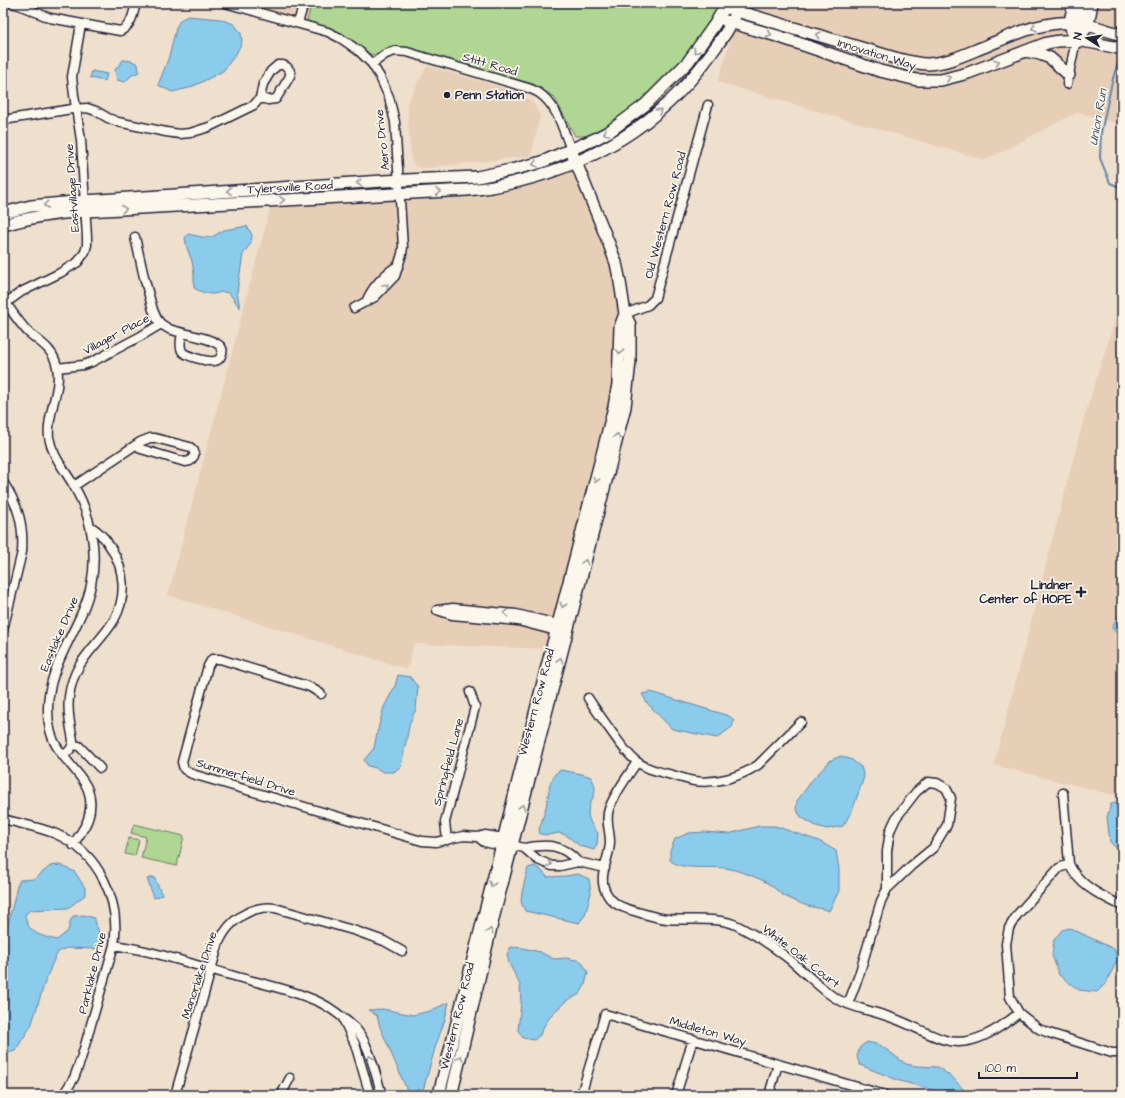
<svg xmlns="http://www.w3.org/2000/svg" width="1125" height="1098" viewBox="0 0 1125 1098" font-family="'Architects Daughter',sans-serif">
	<style>
		.built { fill: #e7ceb7 }
		.green { fill: #afd692; stroke: #687c66 }
		.water { fill: #8bcbec; stroke: #6187a5 }
		.lines { fill: none; stroke-linecap: round; stroke-linejoin: round }
		.stream { stroke: #6187a5; stroke-width: 2 }
		.street-casing { stroke: #22223b; stroke-width: 11 }
		.secondary-casing { stroke: #22223b; stroke-width: 14 }
		.highway-casing { stroke: #22223b; stroke-width: 18 }
		.street { stroke: #fbf7ec; stroke-width: 8 }
		.secondary { stroke: #fbf7ec; stroke-width: 11 }
		.highway { stroke: #fbf7ec; stroke-width: 15 }
		.oneway { stroke: #99979c }
		.poi-dot { fill: #22223b; stroke: #fbf7ec; stroke-width: 1.5 }
		.labels { text-anchor: middle; stroke-width: 3.5; stroke-linejoin: round; paint-order: stroke }
		.street-label { font-size: 12px; fill: #22223b; stroke: #fbf7ec }
		.poi-label { font-size: 12px; font-weight: bold; fill: #22223b; stroke: #fbf7ec; text-anchor: start }
		.water-label { font-size: 13px; font-style: italic; fill: #425570; stroke: #fbf7ec }
	</style>
	<rect width="100%" height="100%" fill="#efdfcd"/>
	<filter id="ink" filterUnits="userSpaceOnUse"><feTurbulence type="fractalNoise" baseFrequency=".025" numOctaves="2"/><feDisplacementMap in="SourceGraphic" scale="8" xChannelSelector="R" yChannelSelector="G"/><feConvolveMatrix kernelMatrix="1 2 1 2 8 2 1 2 1" color-interpolation-filters="sRGB"/></filter>
	<g filter="url(#ink)">
		<path class="built" d="M225,3H312L307,21L295,17L293,22Z
			M741,3H1122V125L1078,112L985,160L718,82L731,39V23Z
			M427,66L515,91L533,102L540,116L531,156L423,168L415,166L411,159L407,103Z
			M576,163L620,282L619,362L552,649L414,644L407,669L168,595L272,201L467,190Z
			M1122,298V797L994,765L1084,418Z"/>
		<path class="green" d="M312,3H721L691,52L641,103L593,136H575L554,97L533,84L390,46L374,55L366,53L342,33L307,21Z
			M134,824L184,836L177,866L141,858L146,837L131,833Z
			M129,838L139,840L135,856L125,854Z"/>
		<path class="water" d="M188,16L220,19L234,24L241,33L242,42L236,54L223,71L204,81L189,88L172,92L158,85L169,57L176,28L180,20Z
			M123,60L132,61L138,64L139,72L132,75L125,82L117,80L115,70Z
			M92,71L107,74L105,81L90,78Z
			M247,226L252,235L251,243L243,254L237,292L240,308L229,293C220,291 220,293 213,294C206,294 199,291 194,288V275L192,261L187,248L185,238L188,234L202,237H212L224,230Z
			M1122,615V637H1120L1112,628L1118,616Z
			M398,675L410,677L418,687L416,709L410,722L401,766L394,772H383L376,768L368,766L364,760L374,748L377,733L384,707L395,686Z
			M651,692L729,716L734,720L732,727L717,738L672,729L647,703L642,694Z
			M841,756L852,760L861,767L864,777L852,811L843,826L827,829L816,826L801,817L796,809L797,801L813,779L831,760Z
			M561,770L582,774L591,777C593,781 595,785 595,789C595,793 593,798 591,801C585,815 589,822 598,833L597,844L594,850L580,846L566,835L559,833L548,835L540,834L539,830L546,807L550,784L555,774Z
			M1122,801V853L1110,842L1107,817L1111,804Z
			M759,826H775L819,841L836,851L839,869V891L829,911C819,907 810,908 800,903C794,901 788,898 783,895C778,892 774,887 769,884C760,878 737,870 726,868C711,866 681,871 670,860V851L675,839L689,833L705,832L728,834Z
			M60,865L75,872L85,888V895L68,908L30,910L25,915C27,933 41,936 57,940L68,931L70,922L73,916L84,915L94,918L101,939L95,949L67,948L58,952L52,964L44,985L31,1026L15,1051L6,1054L3,1053V997L5,989L3,967L6,936L3,934V929L8,925L17,886L20,880L35,879L50,866Z
			M535,866L542,871L547,877L566,876L578,874L589,879L591,893L585,915L579,923L525,911L521,902L522,892L528,868Z
			M154,877L162,895L154,898L147,879Z
			M1070,928L1114,949L1118,959L1105,984L1097,992L1079,990L1059,975L1052,955L1054,940L1062,930Z
			M511,947L523,948L540,952L554,959L566,958L581,961L588,972L585,985L580,994L566,1001L552,1014L544,1026L540,1035L534,1040L523,1038L518,1030L521,1003L520,985L509,963L507,954Z
			M449,1002L445,1019L435,1048L422,1094L409,1095L380,1027L377,1016L369,1010L383,1009L413,1015L430,1011Z
			M867,1042L880,1045L906,1064L916,1066L938,1067L954,1079L965,1091L958,1095H952L900,1081L860,1065L857,1057L860,1047Z"/>
		<g class="lines">
			<path class="stream" d="M1117,65L1112,82L1101,133L1100,158L1110,183L1122,188"/>
			<defs>
				<path id="street" d="M11,3L19,5L50,18L120,31C132,26 133,14 136,3
					M225,3L328,32L340,38L349,44L360,52L372,64L380,77L389,97L395,122L403,247L402,254L395,276L375,297L354,308
					M298,23L304,3
					M372,64L386,54L395,51L407,52L528,88C531,89 536,91 539,93C558,106 563,130 571,150
					M1067,84L1076,40
					M3,120L72,109L87,108L96,111L108,118L118,122L166,132L180,134L190,133L209,127L254,105L260,98L263,84L271,71L278,65H283L287,67L290,71V76L276,99L268,100L260,98
					M135,237L144,277L153,310L157,319L161,324L169,329C182,334 210,337 219,345C223,348 223,352 221,356C220,359 217,361 214,361C208,362 184,356 182,351C179,346 181,338 182,333
					M366,302C372,287 385,273 399,265
					M6,303C13,313 20,324 28,332C38,341 50,347 55,360C65,385 46,412 49,437C52,456 65,470 74,486C91,515 98,551 91,585C82,628 47,664 48,710C48,723 51,739 59,750C75,774 98,785 88,819C85,828 78,837 73,845
					M3,305L21,292L60,273L78,262L85,252L87,245V237L81,140L74,95L72,77L81,24
					M625,314L648,305L655,298L708,105
					M57,368L83,365L92,362L141,336L161,324
					M3,482C18,505 24,524 22,552L3,630
					M74,486L140,442L150,438H155L190,447L194,451V456L190,461L185,462L141,449L137,444
					M437,610L453,608L516,614L562,625
					M440,611L452,615L518,621L560,632
					M321,694L310,687L220,659H212L208,666L182,762L184,769L192,774L422,841L436,842L463,836L478,837L485,835L504,838L507,840
					M588,698C595,709 603,720 611,731C618,741 626,753 636,761C644,768 654,770 664,773C674,775 684,779 694,781C716,784 740,777 758,765L801,722
					M73,745L79,746L100,768
					M63,756C69,751 73,748 73,740C68,715 65,696 76,672C85,652 103,639 114,620C127,597 125,570 111,548C108,544 106,539 102,536C99,532 94,529 90,526
					M637,762C628,776 614,794 609,809C605,820 610,830 610,842C610,859 596,877 607,894C613,905 624,908 634,911C645,914 656,918 667,919C688,921 719,916 738,926C756,935 773,946 789,959C802,970 814,982 828,993C847,1008 873,1010 895,1019C912,1025 928,1035 945,1040C972,1048 999,1029 1019,1013
					M1063,793L1069,864C1079,886 1102,896 1122,906
					M3,819C21,824 39,827 56,834C99,853 121,900 114,945L81,1059L74,1078L63,1095
					M478,837L484,842L502,846L512,845L524,848L538,860L552,866H560L578,862L605,868
					M447,840L445,822L475,707L470,692
					M524,848C547,844 561,843 578,862
					M1069,864L1059,868L1017,915L1009,928L1006,944L1010,997L1019,1013L1039,1029L1049,1033L1112,1053H1122
					M114,945C155,951 194,965 234,976C262,984 294,990 321,1003C333,1009 345,1019 355,1028C370,1044 375,1074 382,1095
					M848,1004L859,975L881,901L887,889L911,866L933,848L947,825L951,798L946,788L937,783L928,782L916,792L896,818L890,831L887,851V889
					M344,1021L355,1044L370,1095
					M175,1095L219,942C229,920 251,905 275,908L356,931L384,941L402,951
					M281,1095L290,1078
					M581,1095L605,1014L885,1095
					M676,1095L693,1039
					M769,1095L778,1064"/>
				<path id="secondary" d="M730,9L895,58C906,61 917,64 928,64C947,63 964,55 981,48C1006,38 1032,25 1059,23C1081,21 1102,29 1122,35
					M726,21L777,36L880,71L917,80H941L968,73L1047,43C1073,37 1097,43 1122,49
					M1026,51L1040,54L1050,58L1069,75
					M3,213L31,206L85,201L383,181L477,177L511,170L542,162L595,139L610,131L645,105L688,62L715,24L727,3
					M3,225C30,217 57,213 86,211L467,190C477,189 488,188 497,186C584,169 658,128 710,55C717,45 726,34 732,22C735,16 738,9 741,3
					M441,1095L440,1090L544,678L604,447L614,407L618,384L620,327L625,314
					M449,1095L452,1092L494,915L625,407L630,361V325L625,314L620,282L616,263L609,244L571,150"/>
				<path id="highway" d="M1076,3L1072,22L1076,40
					M1076,40L1086,24L1090,3"/>
			</defs>
			<use href="#street" class="street-casing"/>
			<use href="#secondary" class="secondary-casing"/>
			<use href="#highway" class="highway-casing"/>
			<use href="#street" class="street"/>
			<use href="#secondary" class="secondary"/>
			<use href="#highway" class="highway"/>
		</g>
		<defs><path id="oneway-chevron" d="M-2-3.5L2.5 0L-2 3.5" fill="none" stroke-width="1.6" stroke-linecap="round" stroke-linejoin="round"/></defs>
		<g class="oneway">
			<use href="#oneway-chevron" transform="translate(1034 28) rotate(163)"/>
			<use href="#oneway-chevron" transform="translate(769 34) rotate(16)"/>
			<use href="#oneway-chevron" transform="translate(818 35) rotate(-164)"/>
			<use href="#oneway-chevron" transform="translate(696 51) rotate(125)"/>
			<use href="#oneway-chevron" transform="translate(997 62) rotate(-21)"/>
			<use href="#oneway-chevron" transform="translate(948 78) rotate(-13)"/>
			<use href="#oneway-chevron" transform="translate(659 111) rotate(-42)"/>
			<use href="#oneway-chevron" transform="translate(606 133) rotate(150)"/>
			<use href="#oneway-chevron" transform="translate(535 164) rotate(165)"/>
			<use href="#oneway-chevron" transform="translate(359 183) rotate(176)"/>
			<use href="#oneway-chevron" transform="translate(229 191) rotate(176)"/>
			<use href="#oneway-chevron" transform="translate(438 192) rotate(-3)"/>
			<use href="#oneway-chevron" transform="translate(282 200) rotate(-3)"/>
			<use href="#oneway-chevron" transform="translate(46 205) rotate(174)"/>
			<use href="#oneway-chevron" transform="translate(124 209) rotate(-3)"/>
			<use href="#oneway-chevron" transform="translate(386 286) rotate(-47)"/>
			<use href="#oneway-chevron" transform="translate(620 352) rotate(92)"/>
			<use href="#oneway-chevron" transform="translate(617 436) rotate(-76)"/>
			<use href="#oneway-chevron" transform="translate(596 480) rotate(105)"/>
			<use href="#oneway-chevron" transform="translate(585 562) rotate(-76)"/>
			<use href="#oneway-chevron" transform="translate(563 605) rotate(105)"/>
			<use href="#oneway-chevron" transform="translate(506 613) rotate(-174)"/>
			<use href="#oneway-chevron" transform="translate(560 660) rotate(-75)"/>
			<use href="#oneway-chevron" transform="translate(522 807) rotate(-75)"/>
			<use href="#oneway-chevron" transform="translate(549 864) rotate(17)"/>
			<use href="#oneway-chevron" transform="translate(492 884) rotate(104)"/>
			<use href="#oneway-chevron" transform="translate(490 931) rotate(-76)"/>
			<use href="#oneway-chevron" transform="translate(370 1058) rotate(-109)"/>
			<use href="#oneway-chevron" transform="translate(460 1058) rotate(-76)"/>
		</g>
	</g>
	<g class="poi-dot">
		<circle cx="447" cy="95" r="4"/>
		<path d="M1079 586h4v4h4v4h-4v4h-4v-4h-4v-4h4z"/>
	</g>
	<g class="labels">
		<g class="street-label">
			<text transform="translate(877 54) rotate(17)" y="4">Innovation Way</text>
			<text transform="translate(490 64) rotate(16)" y="4">Stitt Road</text>
			<text transform="translate(382 140) rotate(-96)" y="4">Aero Drive</text>
			<text transform="translate(290 187) rotate(-3)" y="4">Tylersville Road</text>
			<text transform="translate(72 188) rotate(-94)" y="4">Eastvillage Drive</text>
			<text transform="translate(665 215) rotate(-75)" y="4">Old Western Row Road</text>
			<text transform="translate(116 334) rotate(-28)" y="4">Villager Place</text>
			<text transform="translate(59 634) rotate(-67)" y="4">Eastlake Drive</text>
			<text transform="translate(536 702) rotate(-75)" y="4">Western Row Road</text>
			<text transform="translate(448 762) rotate(-75)" y="4">Springfield Lane</text>
			<text transform="translate(246 777) rotate(17)" y="4">Summerfield Drive</text>
			<text transform="translate(801 956) rotate(38)" y="4">White Oak Court</text>
			<text transform="translate(92 973) rotate(-76)" y="4">Parklake Drive</text>
			<text transform="translate(199 975) rotate(-72)" y="4">Manorlake Drive</text>
			<text transform="translate(457 1016) rotate(-76)" y="4">Western Row Road</text>
			<text transform="translate(708 1031) rotate(16)" y="4">Middleton Way</text>
		</g>
		<g class="poi-label">
			<text x="455" y="99">Penn Station</text>
			<text x="1072" y="589" text-anchor="end">Lindner<tspan x="1072" dy="14">Center of HOPE</tspan></text>
		</g>
		<g class="water-label">
			<text transform="translate(1097 117) rotate(-80)" y="5">Union Run</text>
		</g>
	</g>
	<rect width="1125" height="1098" fill="none" stroke="#fbf7ec" stroke-width="16"/>
	<rect x="8" y="8" width="1109" height="1082" fill="none" stroke="#22223b" stroke-width="1.5" filter="url(#ink)"/>
	<g transform="translate(1087 38) rotate(282)" stroke="#fbf7ec" stroke-width="3" paint-order="stroke">
	<path d="M0-3L7 15L0 10L-7 15Z" fill="#22223b"/>
	<text y="-6" font-size="11" font-weight="bold" text-anchor="middle" fill="#22223b">N</text>
	</g>
	<path d="M979 1072v6h98v-6" fill="none" stroke="#22223b" stroke-width="2"/>
	<text x="985" y="1072" font-size="12" fill="#22223b" stroke="#fbf7ec" stroke-width="3" paint-order="stroke">100 m</text>
</svg>
